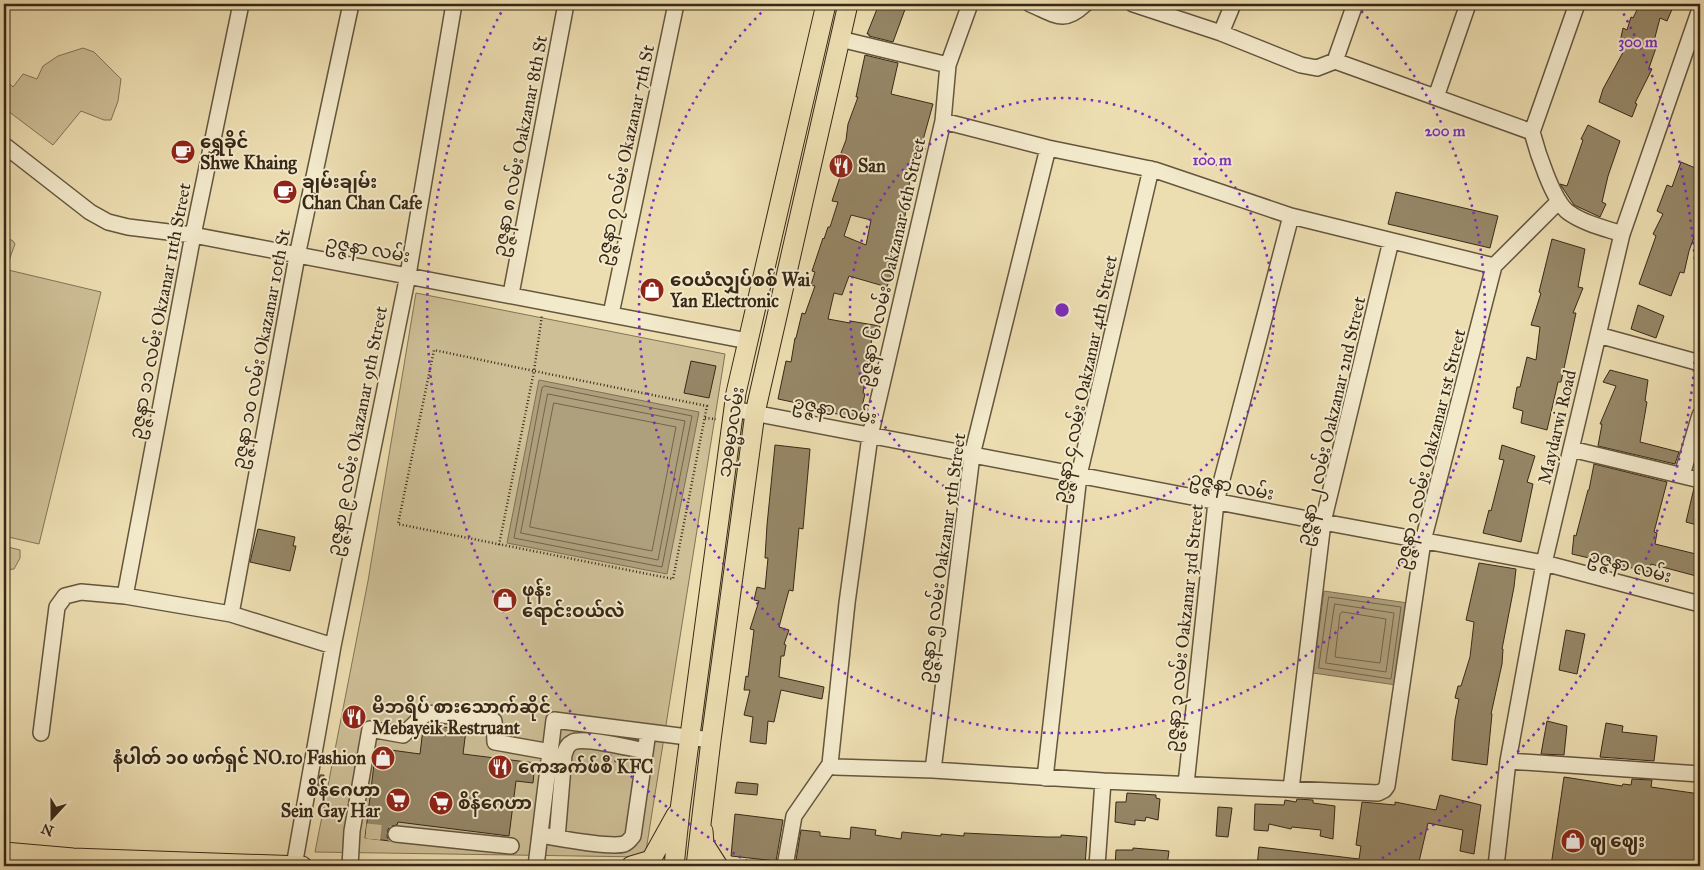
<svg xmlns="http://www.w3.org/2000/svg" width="1704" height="870" viewBox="0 0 1704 870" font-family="'IM FELL Great Primer','Noto Sans Myanmar',serif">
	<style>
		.green { fill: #cebf97; stroke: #827457 }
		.water { fill: #afa07d; stroke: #7f7054 }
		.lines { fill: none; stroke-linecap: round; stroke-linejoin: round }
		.shore { stroke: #73644a; stroke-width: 1 }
		.building { fill: #968767; stroke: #372817; fill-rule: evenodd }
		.minor-tunnel { stroke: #c9ba92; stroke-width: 15; stroke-dasharray: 15 8; stroke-linecap: butt }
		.minor-casing { stroke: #64563e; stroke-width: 18 }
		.major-casing { stroke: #372817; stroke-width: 21 }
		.path { stroke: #372817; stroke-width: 2.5; stroke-dasharray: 1 2.5; stroke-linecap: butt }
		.minor { stroke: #f3eacc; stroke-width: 15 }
		.major { stroke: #eddeb1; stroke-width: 19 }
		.ring { fill: none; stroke: #7b2cbf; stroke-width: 2.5; stroke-dasharray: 2.5 5 }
		.labels { text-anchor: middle; stroke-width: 4; stroke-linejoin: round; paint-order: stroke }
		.poi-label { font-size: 18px; font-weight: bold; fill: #372817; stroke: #f3eacc; text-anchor: start }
		.street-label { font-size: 18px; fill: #372817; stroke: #f3eacc }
		.centre { fill: #7b2cbf; stroke: #f3eacc; stroke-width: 2.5 }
		.ring-label { font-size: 15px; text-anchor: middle; font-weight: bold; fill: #7b2cbf; stroke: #f3eacc; stroke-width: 4; stroke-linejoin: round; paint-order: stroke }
	</style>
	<rect width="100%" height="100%" fill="#eddeb1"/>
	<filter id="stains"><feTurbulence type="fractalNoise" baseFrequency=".004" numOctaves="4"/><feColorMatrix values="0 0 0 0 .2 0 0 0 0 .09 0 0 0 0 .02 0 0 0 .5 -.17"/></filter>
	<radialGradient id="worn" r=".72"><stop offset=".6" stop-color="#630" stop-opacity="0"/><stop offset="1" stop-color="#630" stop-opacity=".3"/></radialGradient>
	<path class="green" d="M83,48L94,52L121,79L118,101L111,120H104L81,111L53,145L4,108V78L13,87L23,74L37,79L43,66L58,56Z
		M4,236L13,241L15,244L8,263L4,261Z
		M4,269L101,292L39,544L4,536Z
		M416,293L725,354L645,857L315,852L368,581Z
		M4,546L20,550V558L14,569L4,570Z"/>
	<path class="water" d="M539,380L699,412L667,574L507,543Z
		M1324,591L1408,603L1396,685L1313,673Z"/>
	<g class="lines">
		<path class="shore" d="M545,386L692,416L662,567L514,538L542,388Z
			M548,394L685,421L658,560L521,533Z
			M554,403L676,427L652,551L530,527Z
			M1329,597L1401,607L1391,679L1319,668Z
			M1335,604L1394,613L1386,672L1326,663Z
			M1343,612L1386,619L1380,663L1335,657L1340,614Z"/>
	</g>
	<path class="building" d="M879,4H907L893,42L869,36V34H867Z
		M1640,4H1667L1673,7L1667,21L1660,18L1654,41L1658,42L1649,68L1652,69L1635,103L1637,104L1632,117L1599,102L1603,89L1627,45L1620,42L1623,28L1627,30L1631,17L1633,18Z
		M865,55L898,63L891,94L933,104L918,158L915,157L907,195H909L898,252L887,287L849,276L842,295L834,293L828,319L850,323V321L880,326L878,339L872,338L863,393L865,394L859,419L820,410L821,408L778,399L786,361L791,362L795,338H796L802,313L805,314L815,286L811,285L815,272L812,271L823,238L824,239L828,227H830L838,202L832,201L842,171L838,170L843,154L841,153L846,140L848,124L858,97H856ZM851,215L871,220L866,245L844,236Z
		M1588,125L1620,141L1608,176L1602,202L1606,204L1600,217L1574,205L1560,184L1567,186L1583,140L1581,139Z
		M1681,162L1700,170V221L1689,251L1684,273L1680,272L1671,296L1639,284L1656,236L1653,234L1663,214L1657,211L1667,185L1672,187Z
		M1396,192L1498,216L1490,248L1388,224Z
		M1552,239L1585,249L1578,287L1583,288L1573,313H1576L1561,382H1558L1547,430L1521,423L1523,411L1513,408L1517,387H1520L1527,357L1536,360L1540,327L1531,325L1541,293L1539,292Z
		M1638,305L1664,316L1656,338L1631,329Z
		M691,361L716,366L709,398L684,393Z
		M1610,370L1648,380L1645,401L1647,402L1640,442L1679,452L1675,464L1598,446L1602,424H1600L1616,386L1603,382Z
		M775,445L810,449L803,529L799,528L793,591L789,590L779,627L789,630L784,644L786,645L784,656H781L779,677L824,687L822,699L781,690L774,722L768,721L766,744L750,742L753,717L744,715L750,690H744L746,676L748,677L754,630L750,629L759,601L754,600L757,587L765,589L768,558H765L767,525Z
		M1502,445L1535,456L1527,482L1533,484L1521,542L1483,533L1489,510L1491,511L1504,460L1499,459Z
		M1594,464L1667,482L1654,532L1657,533L1655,544L1700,555V577L1651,564L1649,572L1572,554L1574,535L1576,536L1588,490H1589Z
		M1694,488L1700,489V510L1697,525L1686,522Z
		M258,529L295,537L293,546H296L290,571L250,562Z
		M1479,563L1516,569L1514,587L1502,649H1503L1502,664L1491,714H1492L1487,765L1452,760L1455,720L1459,699L1455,698L1458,686H1461L1470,657L1474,622L1466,620Z
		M1566,630L1585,634L1577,674L1559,670Z
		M1547,721L1567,726L1564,755L1541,754Z
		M1606,723L1623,726L1622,732L1657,736L1654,761L1600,757Z
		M427,725L466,730L463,754L535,763L533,783L516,781L509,836L398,822L397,825L392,826L388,829L387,837L390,841L365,838L376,748L420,754L423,729Z
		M320,775H324L321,794L316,793Z
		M1564,777L1622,786L1623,784L1631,785L1632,779L1652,780L1651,787L1700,794V866H1551Z
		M737,782L758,784L757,795L735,793Z
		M1127,793L1156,795V798L1160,799L1158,820L1146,817L1145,821L1135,820V825L1115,822L1116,802H1126Z
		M1440,795L1481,805L1474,854L1460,851L1463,830L1428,823L1418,866H1257L1259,847L1359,859L1361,846L1356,845L1362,802L1395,805V802L1436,810Z
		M1297,799L1313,800V803L1335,806L1333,839L1320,836L1321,830L1292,827L1291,829L1269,824L1268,831L1254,830L1255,804L1284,805L1285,800L1296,802Z
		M1218,807L1232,808L1228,837L1216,836Z
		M735,814L783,820L776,861L731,856Z
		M851,827L876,830L875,835L901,839L902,832L941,836V834L964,836V833L1047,837H1061V835L1087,837L1085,866H893L873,863L872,865L833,861V863L796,860L801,830L820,832V836L850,839Z
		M1133,848L1169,851L1167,866H1115L1116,850H1133Z"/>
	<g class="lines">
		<path class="minor-tunnel" d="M366,831L396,834"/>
		<defs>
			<path id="minor" d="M1030,4C1055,14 1063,25 1085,4
				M1133,4L1221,33L1301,65L1317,68L1335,61L1532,132
				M1221,33L1233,4
				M840,39L948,65
				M1335,61L1355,4
				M1436,97L1468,4
				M943,121L1048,148L1155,170L1291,216L1494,266
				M1532,132C1537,151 1553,201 1568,212C1583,223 1604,228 1622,234
				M1532,132L1577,4
				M4,145L90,212L108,222L128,227L193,235L748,341
				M1494,266L1559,201
				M511,294L566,4
				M611,314L676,4
				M1598,335L1700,363
				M733,409L1323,522L1544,563L1700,604
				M1571,449L1700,480
				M1682,475L1700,415
				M125,596L193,235L241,4
				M231,614L297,256L351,4
				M41,733L57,607L65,596L81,592L125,596L231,614L333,646
				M1508,761L1700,774
				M830,764L835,767L933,770L1103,781L1378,793L1384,790L1387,786L1423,541L1494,266
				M830,764L847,603L870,436L943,121L948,65L970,4
				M933,770L972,455L1048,148
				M1045,778L1079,475L1151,169
				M1186,784L1216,502L1291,216
				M1291,789L1323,522L1391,241
				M396,834L511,846
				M540,835C559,838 609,848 624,844C629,842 630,839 633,836L648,732
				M557,838L564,755C566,749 567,745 573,742C583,737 631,748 645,751
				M294,866L333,646L408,275L454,4
				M350,866L352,831L370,729L403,735L426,713L494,721L495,742L551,752
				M536,866L554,720L711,740
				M785,866L794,816L830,764
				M1097,866L1103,781
				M1496,866L1508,761L1544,563L1622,234L1700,9"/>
			<path id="major" d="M703,831L704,844L718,866
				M4,852L73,858L302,866
				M631,866L651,860L676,815
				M674,866L680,810L736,393L826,4
				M696,866L711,740L755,413L848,4"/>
		</defs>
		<use href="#minor" class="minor-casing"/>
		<use href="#major" class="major-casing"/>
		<path class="path" d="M705,418L716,419
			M499,545L534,371L707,406L673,579L398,524L434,350L534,371L542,315"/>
		<use href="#minor" class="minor"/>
		<use href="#major" class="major"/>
	</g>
	<g class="ring">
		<circle cx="1062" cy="310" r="212"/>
		<path d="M1356 6A423 423 0 1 1 768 6"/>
		<path d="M754 865A635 635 0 0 1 504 7M1620 7A635 635 0 0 1 1370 865"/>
	</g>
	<defs>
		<symbol id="cafe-disc" viewBox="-11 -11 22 22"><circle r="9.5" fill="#8f2418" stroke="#f3eacc"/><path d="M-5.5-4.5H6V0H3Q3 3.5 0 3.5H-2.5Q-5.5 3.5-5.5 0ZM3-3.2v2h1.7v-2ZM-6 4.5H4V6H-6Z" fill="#fff"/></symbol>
		<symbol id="restaurant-disc" viewBox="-11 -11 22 22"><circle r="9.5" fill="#8f2418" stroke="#f3eacc"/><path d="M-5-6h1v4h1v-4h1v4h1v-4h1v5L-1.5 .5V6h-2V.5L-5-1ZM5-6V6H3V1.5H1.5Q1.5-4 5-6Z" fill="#fff"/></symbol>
		<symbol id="shop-disc" viewBox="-11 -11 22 22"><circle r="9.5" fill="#8f2418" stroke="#f3eacc"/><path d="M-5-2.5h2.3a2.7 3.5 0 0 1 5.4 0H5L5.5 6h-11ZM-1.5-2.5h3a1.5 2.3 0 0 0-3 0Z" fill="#fff"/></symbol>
		<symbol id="supermarket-disc" viewBox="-11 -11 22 22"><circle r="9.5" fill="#8f2418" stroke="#f3eacc"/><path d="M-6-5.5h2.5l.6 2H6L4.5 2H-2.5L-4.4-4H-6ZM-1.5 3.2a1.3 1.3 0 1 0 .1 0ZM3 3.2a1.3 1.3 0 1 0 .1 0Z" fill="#fff"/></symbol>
	</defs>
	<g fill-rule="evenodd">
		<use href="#cafe-disc" x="169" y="138" width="28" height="28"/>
		<use href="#restaurant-disc" x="827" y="152" width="28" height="28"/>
		<use href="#cafe-disc" x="271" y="178" width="28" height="28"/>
		<use href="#shop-disc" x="638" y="276" width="28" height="28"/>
		<use href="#shop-disc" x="491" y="586" width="28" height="28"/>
		<use href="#restaurant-disc" x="340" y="703" width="28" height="28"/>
		<use href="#shop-disc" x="369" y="744" width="28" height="28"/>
		<use href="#restaurant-disc" x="486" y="753" width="28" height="28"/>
		<use href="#supermarket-disc" x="384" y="786" width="28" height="28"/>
		<use href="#supermarket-disc" x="427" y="789" width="28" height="28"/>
		<use href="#shop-disc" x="1559" y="827" width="28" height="28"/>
	</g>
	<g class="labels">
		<g class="poi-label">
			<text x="200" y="148">ရွှေခိုင်<tspan x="200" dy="21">Shwe Khaing</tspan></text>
			<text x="858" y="172">San</text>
			<text x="302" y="188">ချမ်းချမ်း<tspan x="302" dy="21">Chan Chan Cafe</tspan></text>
			<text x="670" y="286">ဝေယံလျှပ်စစ် Wai<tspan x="670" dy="21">Yan Electronic</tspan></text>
			<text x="522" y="596">ဖုန်း<tspan x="522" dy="21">ရောင်းဝယ်လဲ</tspan></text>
			<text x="372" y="713">မိဘရိပ် စားသောက်ဆိုင်<tspan x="372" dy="21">Mebayeik Restruant</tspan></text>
			<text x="366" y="764" text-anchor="end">နံပါတ် ၁၀ ဖက်ရှင် NO.10 Fashion</text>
			<text x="518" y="773">ကေအက်ဖ်စီ KFC</text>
			<text x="380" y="796" text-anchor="end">စိန်ဂေဟာ<tspan x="380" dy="21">Sein Gay Har</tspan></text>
			<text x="458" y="809">စိန်ဂေဟာ</text>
			<text x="1590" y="847">ဈ ဈေး</text>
		</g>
		<g class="street-label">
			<text transform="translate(520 146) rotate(-79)" y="6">ဥဇ္ဇနာ ၈ လမ်း Oakzanar 8th St</text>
			<text transform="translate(625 155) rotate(-78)" y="6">ဥဇ္ဇနာ ၇ လမ်း Okazanar 7th St</text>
			<text transform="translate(368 249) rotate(10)" y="6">ဥဇ္ဇနာ လမ်း</text>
			<text transform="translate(891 262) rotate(-77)" y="6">ဥဇ္ဇနာ ၆ လမ်း Oakzanar 6th Street</text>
			<text transform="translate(160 311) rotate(-79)" y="6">ဥဇ္ဇနာ ၁၁ လမ်း Okzanar 11th Street</text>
			<text transform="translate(261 349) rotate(-79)" y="6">ဥဇ္ဇနာ ၁၀ လမ်း Okazanar 10th St</text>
			<text transform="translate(1085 379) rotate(-78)" y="6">ဥဇ္ဇနာ ၄ လမ်း Oakzanar 4th Street</text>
			<text transform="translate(835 410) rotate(11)" y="6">ဥဇ္ဇနာ လမ်း</text>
			<text transform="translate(1331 421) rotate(-77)" y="6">ဥဇ္ဇနာ ၂ လမ်း Oakzanar 2nd Street</text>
			<text transform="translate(1557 427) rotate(-77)" y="6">Maydarwi Road</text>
			<text transform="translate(357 431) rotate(-79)" y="6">ဥဇ္ဇနာ ၉ လမ်း Okazanar 9th Street</text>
			<text transform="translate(731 432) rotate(-81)" y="6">သုဓမ္မာလမ်း</text>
			<text transform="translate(1430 449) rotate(-76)" y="6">ဥဇ္ဇနာ ၁ လမ်း Oakzanar 1st Street</text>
			<text transform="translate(1232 486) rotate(11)" y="6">ဥဇ္ဇနာ လမ်း</text>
			<text transform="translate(942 558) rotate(-82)" y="6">ဥဇ္ဇနာ ၅ လမ်း Oakzanar 5th Street</text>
			<text transform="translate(1630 566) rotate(15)" y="6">ဥဇ္ဇနာ လမ်း</text>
			<text transform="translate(1184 628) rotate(-84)" y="6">ဥဇ္ဇနာ ၃ လမ်း Oakzanar 3rd Street</text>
		</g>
	</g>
	<circle cx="1062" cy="310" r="8" class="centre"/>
	<g class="ring-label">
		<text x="1638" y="47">300 m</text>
		<text x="1445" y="136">200 m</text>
		<text x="1212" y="165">100 m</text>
	</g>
	<rect width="1704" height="870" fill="none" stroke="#eddeb1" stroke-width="20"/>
	<rect x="5" y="5" width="1694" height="860" fill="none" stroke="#372817" stroke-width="2.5"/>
	<rect x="10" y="10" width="1684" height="850" fill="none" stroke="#372817"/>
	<g transform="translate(52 818) rotate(201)" stroke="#f3eacc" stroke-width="4" paint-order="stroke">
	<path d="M0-4L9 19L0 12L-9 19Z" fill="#372817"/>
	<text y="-8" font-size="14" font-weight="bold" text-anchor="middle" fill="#372817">N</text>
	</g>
	<rect width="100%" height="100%" filter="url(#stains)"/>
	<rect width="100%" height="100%" fill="url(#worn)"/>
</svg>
